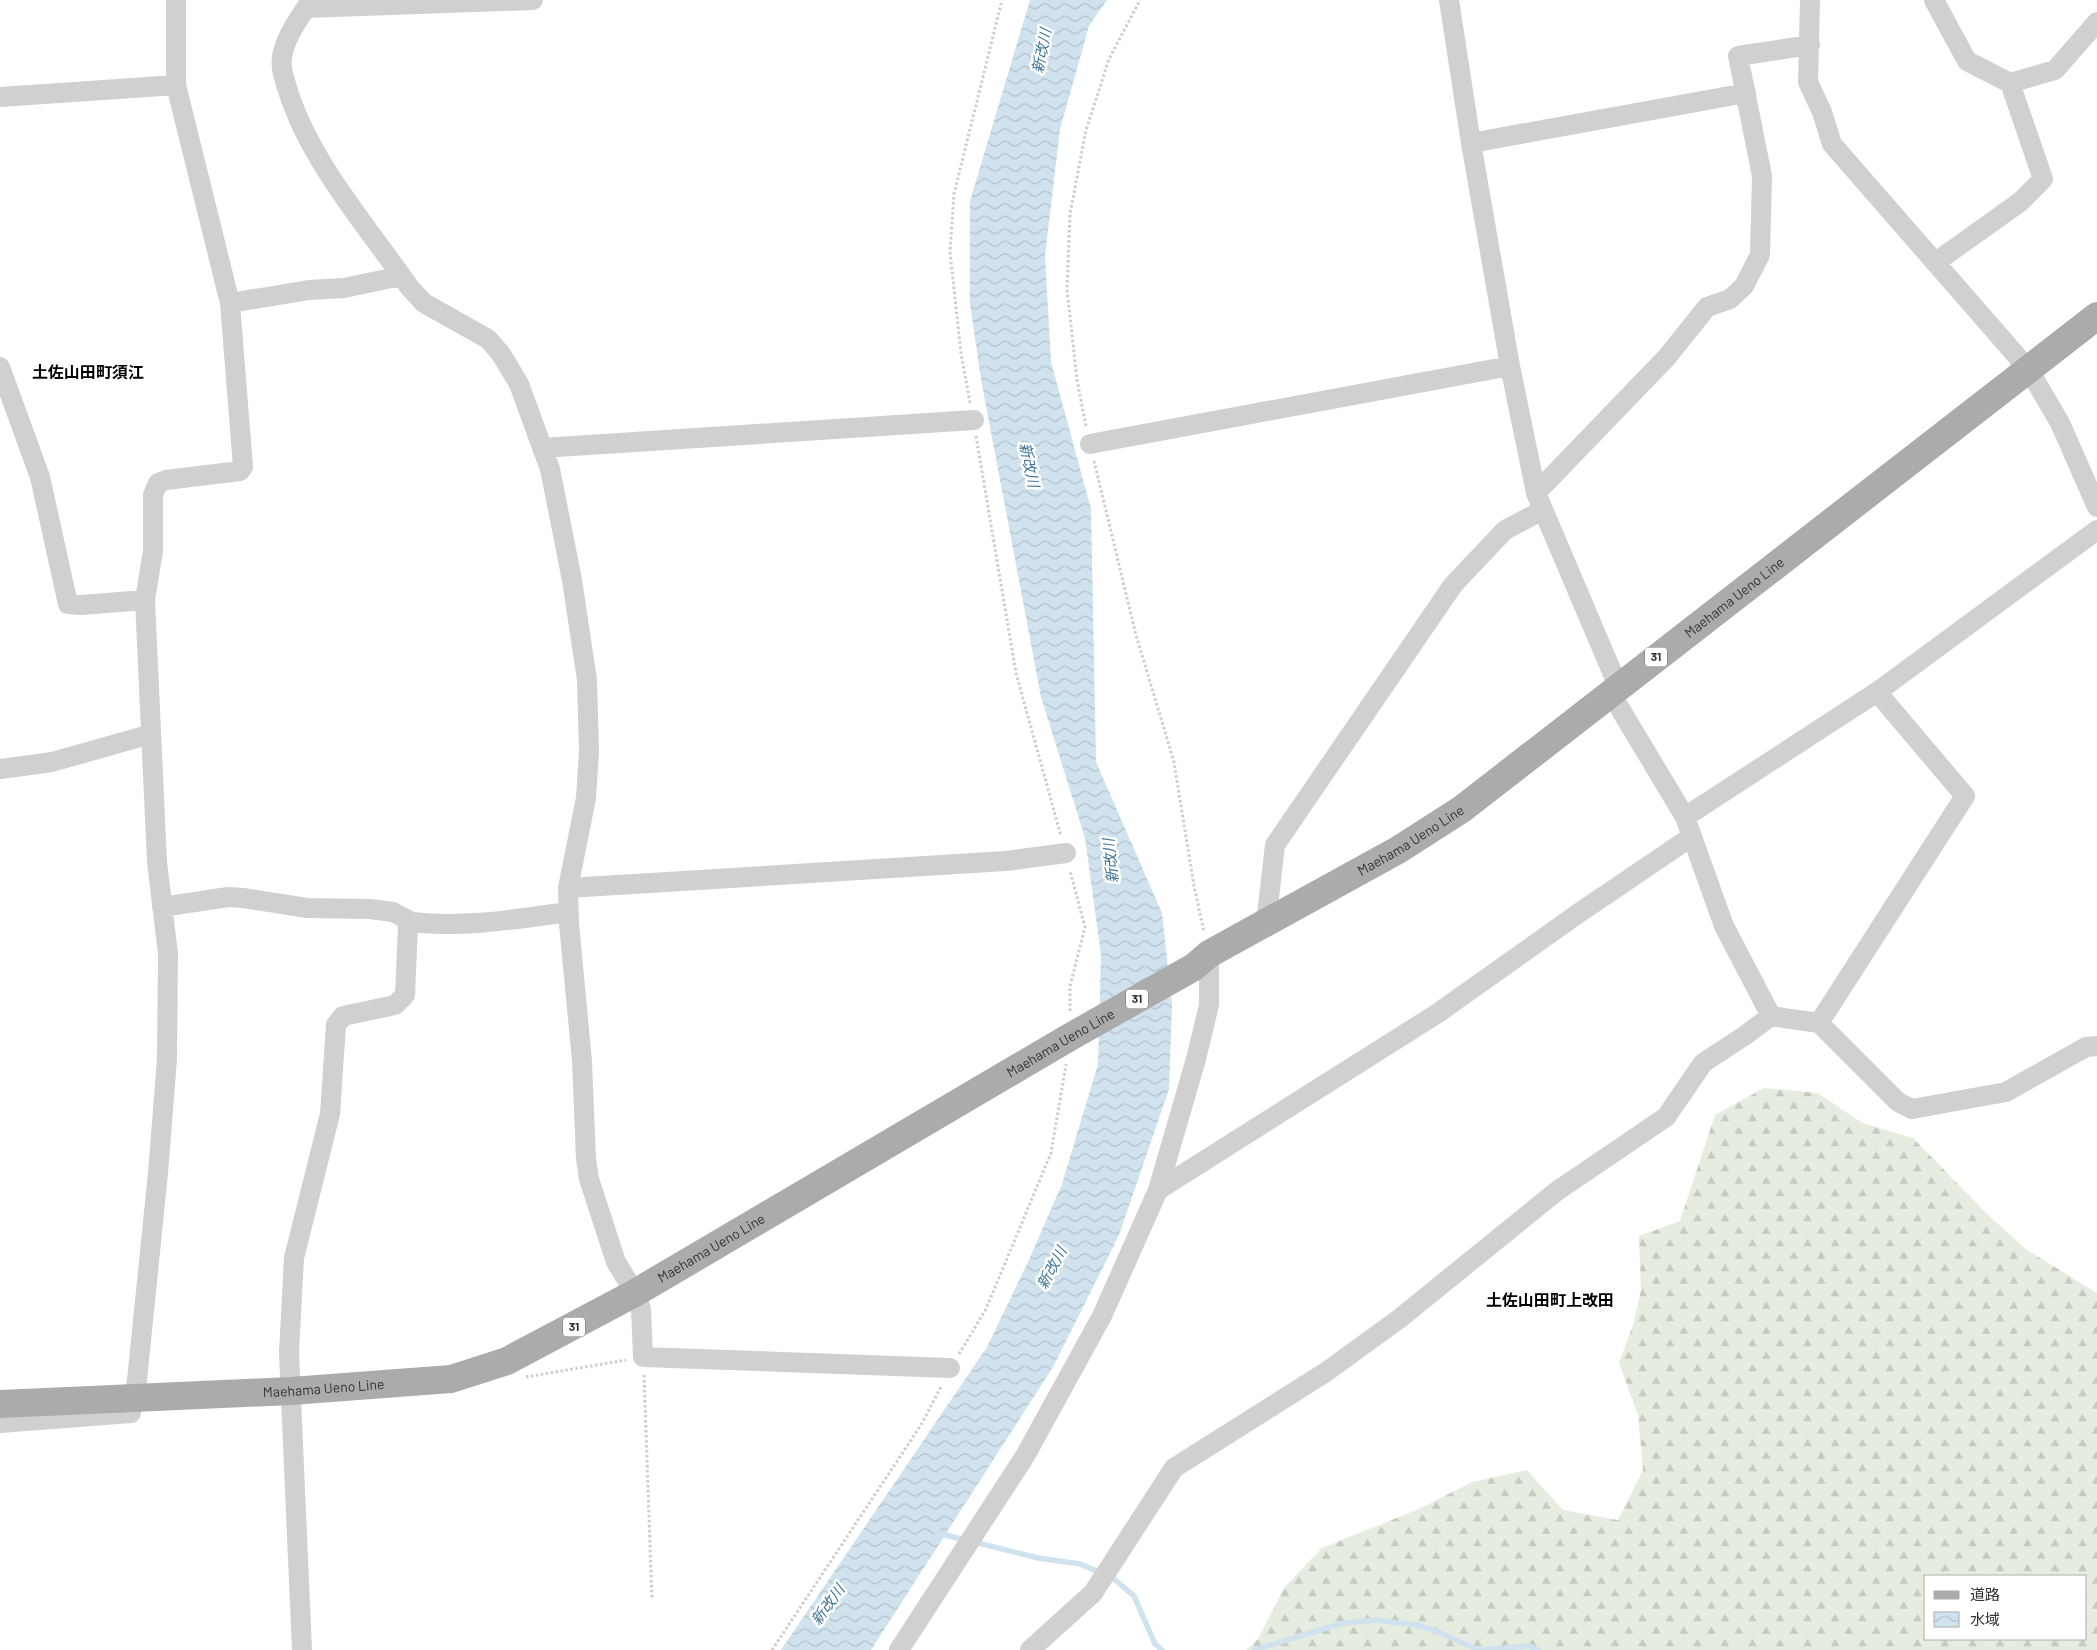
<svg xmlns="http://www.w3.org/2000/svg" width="2097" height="1650" viewBox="0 0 2097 1650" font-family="Barlow,'Noto Sans JP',sans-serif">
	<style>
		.forest { fill: url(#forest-firs); fill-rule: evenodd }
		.water { fill: url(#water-waves) }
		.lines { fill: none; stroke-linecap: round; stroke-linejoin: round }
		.stream { stroke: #cfe2ee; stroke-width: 5.5 }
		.path { stroke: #cdcdcd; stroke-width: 3; stroke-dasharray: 2.5 2.5; stroke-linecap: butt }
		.street { stroke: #d0d0d0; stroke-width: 20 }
		.primary { stroke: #ababab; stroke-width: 28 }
		.labels { text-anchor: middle; stroke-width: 5; stroke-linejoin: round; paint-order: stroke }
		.shield { fill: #fff; stroke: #707070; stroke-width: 1 }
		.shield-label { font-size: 12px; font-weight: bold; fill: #333 }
		.street-label { font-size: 14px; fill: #333; stroke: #fff }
		.water-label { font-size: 15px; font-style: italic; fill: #3f7597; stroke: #fff }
		.quarter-label { font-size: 16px; font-weight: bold; fill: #000; stroke: #fff }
	</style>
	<defs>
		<pattern id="forest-firs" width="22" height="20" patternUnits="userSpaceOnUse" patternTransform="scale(1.25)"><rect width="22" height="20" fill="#e6ecdf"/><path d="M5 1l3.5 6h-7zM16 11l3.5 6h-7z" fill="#c6cbc0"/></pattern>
		<pattern id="water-waves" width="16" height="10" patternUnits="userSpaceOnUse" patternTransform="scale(1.25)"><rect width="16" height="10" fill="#cfe2ee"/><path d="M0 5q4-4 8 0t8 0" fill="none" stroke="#b2c2cd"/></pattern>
	</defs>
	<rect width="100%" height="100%" fill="#fff"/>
	<path class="forest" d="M1764,1088L1818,1093L1862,1123L1913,1138L1988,1215L2027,1250L2097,1293V1650H1246L1258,1639L1284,1588L1322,1548L1419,1509L1472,1482L1527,1470L1563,1510L1618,1520L1643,1470L1638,1415L1619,1363L1634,1322L1641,1290L1639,1236L1680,1221L1715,1115ZM1926,1576H2086V1639H1926Z"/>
	<path class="water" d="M1030,0H1107L1089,26L1060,129L1045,256L1051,362L1091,509L1096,762L1162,913L1172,1004L1169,1089L1119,1235L1053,1367L871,1650H781L987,1347L1028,1262L1062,1184L1098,1064L1101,955L1085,838L1041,697L981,379L970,304V201Z"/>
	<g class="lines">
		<path class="stream" d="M938,1533L965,1540
			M974,1542L1038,1558L1080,1564L1113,1578L1134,1596L1155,1644L1162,1650
			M1255,1650L1343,1623L1376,1620L1416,1625L1436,1631L1478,1650L1529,1646L1539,1650"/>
		<path class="path" d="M970,403L961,353L950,252L954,194L1002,0
			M1086,426L1077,380L1067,289L1070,214L1086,130L1109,59L1140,0
			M976,436L1016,673L1061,836
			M1094,461L1136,635L1174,762L1194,886L1204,932
			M1070,1011V986L1085,927L1070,871
			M959,1354L986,1309L1051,1153L1066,1064
			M644,1375L652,1600
			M526,1377L626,1360
			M772,1650L921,1425L942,1385"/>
		<path class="street" d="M176,0V85
			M311,0C300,17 285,37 282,57C280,69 285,80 288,91C311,163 367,226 410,288L424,303L488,339L501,354L519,384L550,469L572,580L587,680L589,752L586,798L568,888L569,924L582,1061L586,1159L589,1179L616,1262L635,1293L641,1309L643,1357L950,1368
			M1449,0L1471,143L1510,366L1536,493L1618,686
			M1810,0L1808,82L1822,112L1832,144L2029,370L2060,423L2097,507
			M1934,0L1967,61L2010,83
			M306,8L533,0
			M0,97L176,85L230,303L309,290L344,288L401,276
			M1471,143L1746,93
			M1936,262L2020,202L2043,179L2010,83L2055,70L2097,22
			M0,367L40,477L68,604L81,605L145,600L157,862L168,954L167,1059L158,1173L137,1380L131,1413L0,1423
			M1090,444L1510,366
			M542,448L974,420
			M1536,493L1667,357L1707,307L1730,299L1744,286L1760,255L1762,176L1738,56L1810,45
			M145,600L153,551V495L158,483L166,480L240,471L243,467L230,303
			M1610,692L1685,817L1724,926L1771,1016
			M0,769L52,762L151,734
			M1685,817L1877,692L2097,530
			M568,888L1006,861L1066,853
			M162,907L228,897L243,898L307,908L370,909L393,912L412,922
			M1266,924L1275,845L1453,585L1505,530L1543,510
			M1819,1023L1898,1102L1912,1109L2006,1092L2086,1047L2097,1046
			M1158,1190L1438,1013L1576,915L1691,837
			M302,1650L289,1352L294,1258L330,1114L336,1025L343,1016L395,1005L405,995L408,926L412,922C463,928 518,919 568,912
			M899,1650L1025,1456L1102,1316L1158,1190L1196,1059L1209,1005V954
			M1030,1650L1093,1593L1174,1468L1326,1372L1399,1319L1557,1191L1666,1117L1703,1063L1747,1034L1771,1016L1819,1023L1965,796L1877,692"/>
		<path class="primary" id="s1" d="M0,1404L291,1391L451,1379L507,1361L635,1293L1070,1037L1194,967L1209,954L1398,850L1462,809L2097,316"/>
	</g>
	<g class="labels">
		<g class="shield">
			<rect x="1645" y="647.5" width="22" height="19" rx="4"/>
			<rect x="1126" y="989.5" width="22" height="19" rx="4"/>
			<rect x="563" y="1317.5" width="22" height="19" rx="4"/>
		</g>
		<g class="shield-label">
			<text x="1656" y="661">31</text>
			<text x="1137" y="1003">31</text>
			<text x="574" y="1331">31</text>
		</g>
		<g class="street-label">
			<text dy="5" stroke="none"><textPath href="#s1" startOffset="1959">Maehama Ueno Line</textPath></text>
			<text dy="5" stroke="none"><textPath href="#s1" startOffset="1554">Maehama Ueno Line</textPath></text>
			<text dy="5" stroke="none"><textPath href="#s1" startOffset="1149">Maehama Ueno Line</textPath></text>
			<text dy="5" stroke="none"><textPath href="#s1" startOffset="744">Maehama Ueno Line</textPath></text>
			<text dy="5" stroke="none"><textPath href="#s1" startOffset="324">Maehama Ueno Line</textPath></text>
		</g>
		<g class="water-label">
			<text transform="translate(1042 51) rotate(-79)" y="5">新改川</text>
			<text transform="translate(1029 465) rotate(78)" y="5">新改川</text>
			<text transform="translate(1111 861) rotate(-96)" y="5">新改川</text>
			<text transform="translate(1052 1268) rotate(-62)" y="5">新改川</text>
			<text transform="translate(828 1605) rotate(-54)" y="5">新改川</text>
		</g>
		<g class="quarter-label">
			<text x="88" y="378">土佐山田町須江</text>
			<text x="1550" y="1306">土佐山田町上改田</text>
		</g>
	</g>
	<rect x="1924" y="1575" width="162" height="65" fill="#ffffff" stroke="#adadad"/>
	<rect x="1934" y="1591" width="25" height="8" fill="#ababab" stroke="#adadad"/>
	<text x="1970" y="1600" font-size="15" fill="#333333">道路</text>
	<rect x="1934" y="1612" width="25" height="15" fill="url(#water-waves)" stroke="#adadad"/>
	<text x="1970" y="1625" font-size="15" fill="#333333">水域</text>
</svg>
